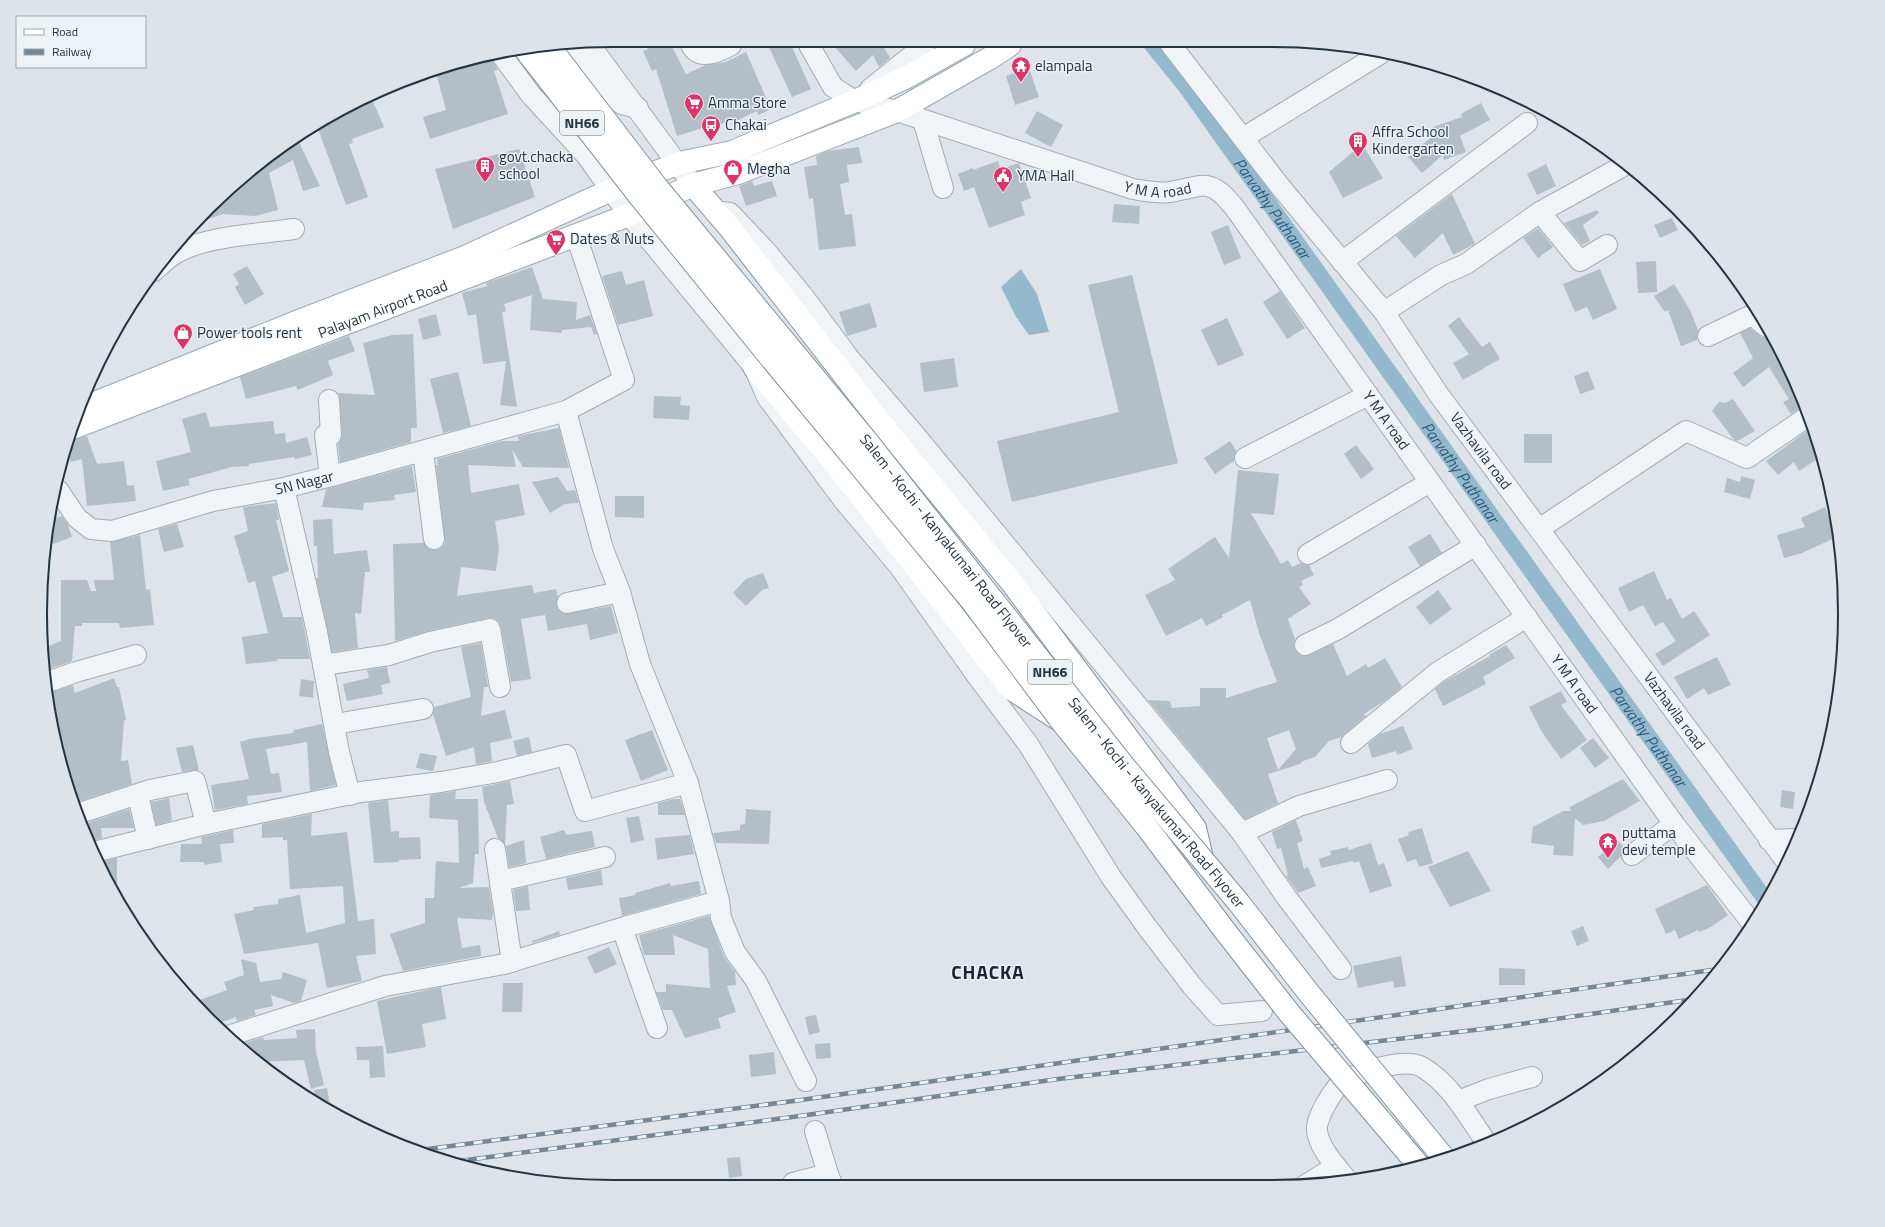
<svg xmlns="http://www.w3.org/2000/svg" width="1885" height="1227" viewBox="0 0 1885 1227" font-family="'Titillium Web',sans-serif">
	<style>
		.water { fill: #94b9cd }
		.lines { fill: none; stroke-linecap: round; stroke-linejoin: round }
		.canal { stroke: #94b9cd; stroke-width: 16 }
		.building { fill: #b4bec7; fill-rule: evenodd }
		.minor-casing { stroke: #a3acb4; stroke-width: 22 }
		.major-casing { stroke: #9caab6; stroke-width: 24 }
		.highway-casing { stroke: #8394a1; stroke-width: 24 }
		.minor { stroke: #f1f4f7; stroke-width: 20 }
		.major { stroke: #fff; stroke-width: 22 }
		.highway { stroke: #fff; stroke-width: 22 }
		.rail-casing { stroke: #758694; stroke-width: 4.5 }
		.rail { stroke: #edf2f6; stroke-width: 3; stroke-dasharray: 9; stroke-linecap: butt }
		.highway-bridge-casing { stroke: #8394a1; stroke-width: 24; stroke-linecap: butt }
		.highway-bridge { stroke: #fff; stroke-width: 22 }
		.labels { text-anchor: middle; stroke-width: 3; stroke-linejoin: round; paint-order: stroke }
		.shield { fill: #edf2f6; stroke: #616d78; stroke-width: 1 }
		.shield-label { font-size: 14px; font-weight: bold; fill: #253442 }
		.poi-label { font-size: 15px; fill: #253442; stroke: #edf2f6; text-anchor: start }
		.street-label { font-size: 15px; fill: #253442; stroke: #edf2f6 }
		.water-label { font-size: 16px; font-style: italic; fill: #2b5a7a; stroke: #edf2f6 }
		.district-label { font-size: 19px; font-weight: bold; letter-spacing: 1px; fill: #182532; stroke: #edf2f6 }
		.rim { fill: none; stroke: #253442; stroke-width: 2 }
	</style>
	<rect width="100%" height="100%" fill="#dee4e9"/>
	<path class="water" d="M1021,269L1037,294L1049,332L1029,335L1016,317L1001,287Z"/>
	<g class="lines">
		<path class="canal" id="s1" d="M1152,45L1186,87L1767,902"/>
	</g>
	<path class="building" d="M645,45H671L686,74L706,65L726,62L746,52L771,109L758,115L757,111L736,121L735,118L710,129L709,126L677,136L656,69L652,71L643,51L648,49Z
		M768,45H791L811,89L792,97Z
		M833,45H884L883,46L890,58L879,67L873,55L856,71Z
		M491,58L498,70L494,71L508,114L430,139L423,117L446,110L435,69L452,65L453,70Z
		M1029,68L1039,97L1015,105L1006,76Z
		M372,99L384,127L352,139L353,143L349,144L368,197L346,205L317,126Z
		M1481,103L1490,120L1460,136L1466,152L1444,160L1443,155L1422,173L1408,157L1435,134L1433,127L1462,117L1461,114Z
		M1037,111L1063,125L1051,147L1025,133Z
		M296,136L320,186L303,191L293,160L269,173L278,210L255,216L223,214L194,224L208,208Z
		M1362,144L1383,178L1343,198L1329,172Z
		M859,147L862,163L847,165L849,182L840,184L845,215L852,214L856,246L819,250L813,198L809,199L804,167L817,165L816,156L828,151Z
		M519,149L535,197L453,229L435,169Z
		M998,161L1001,169L1019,163L1031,198L1021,202L1025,215L989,228L974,187L964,191L958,174L973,168V170Z
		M1546,164L1556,186L1537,195L1527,174Z
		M752,181L754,186L772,181L777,196L746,206L739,186Z
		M1452,194L1475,244L1453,255L1443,233L1415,258L1396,236Z
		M1114,204L1140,206L1139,224L1112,222Z
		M1597,210L1599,213L1583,225L1590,241L1582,245L1564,223Z
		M1672,218L1678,230L1660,238L1654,225Z
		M1228,225L1241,258L1224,265L1211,232Z
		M1538,228L1553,247L1538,258L1523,238Z
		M1656,261L1657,292L1638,293L1636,262Z
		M247,266L264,294L245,305L235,287L239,284L233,274Z
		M532,267L543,299L577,302L576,320L590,315L597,334L594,335L591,327L562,330V333L530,330L532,295L504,304L506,311L502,312L517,407L500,405L506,361L483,364L476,314L468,316L462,293L487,286L486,283Z
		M1600,269L1617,309L1593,320L1587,307L1575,312L1563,284Z
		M622,271L626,285L644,280L653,316L618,325L602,276Z
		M1132,275L1178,463L1012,502L997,441L1119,412L1088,285Z
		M1674,284L1690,310L1698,330L1697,340L1681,346L1668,310L1665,312L1654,296Z
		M1280,291L1305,328L1287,339L1263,302Z
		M870,303L877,327L847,336L839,312Z
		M436,314L441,335L423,340L418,319Z
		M1459,317L1482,347L1490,342L1500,359L1463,380L1453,363L1469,354L1448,326Z
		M1227,318L1244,355L1218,366L1201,330Z
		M1750,328L1762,337L1771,336L1786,360L1803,406L1791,414L1783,402L1789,399L1769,367L1743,387L1733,373L1753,358L1740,333Z
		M413,334L417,428H411V442L340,462L338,444L341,440L342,434L339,393L375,395L363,343L392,335Z
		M349,336L355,351L328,361L333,375L298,390L296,386L246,399L240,377Z
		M954,358L958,387L924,392L920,363Z
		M1588,371L1595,389L1580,394L1574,376Z
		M458,372L471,426L443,433L430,379Z
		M654,396L681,397L680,405L690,406L689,420L653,418Z
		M1733,399L1755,431L1737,441L1734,440L1712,411L1719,402L1725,403Z
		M206,412L210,427L273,421L275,434L285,433L286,443L307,437L312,455L295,459L294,457L249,464V466L232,467L188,479L190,485L163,491L156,461L191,452L182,419Z
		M559,428L569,468L523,467L512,449L516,467L468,465L471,493L519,484L525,515L495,521L499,548L496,571L461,567L457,596L532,585L534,593L556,589L558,597L556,606L559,611L564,614L611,606L618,633L590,640L587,624L548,631L545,615L521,619L531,679L511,682L501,627L499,622L494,618H488L428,631L395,641L393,544L424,543L429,549L435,550L441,548L445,543L436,465H438L437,459L502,441H519L518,436Z
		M1811,428L1822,456L1799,471L1794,462L1778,475L1766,461Z
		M1524,434H1552V463H1524Z
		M87,436L97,464L124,461L127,486L134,485L136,501L87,506L82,459L71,462L66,450L68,441Z
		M1230,441L1236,451L1234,457V461L1215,474L1204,458Z
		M1356,445L1374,469L1361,479L1344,454Z
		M412,466L416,492L394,495L395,500L364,503L363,510L322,507L326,489Z
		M1238,470L1279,474L1274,515L1251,513L1281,564L1288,560L1292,567L1301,563L1309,565L1314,575L1301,581L1303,585L1299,587L1311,604L1288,619L1295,639L1294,645L1295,650L1299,655L1305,656L1333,644L1347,676L1366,664L1368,668L1385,658L1402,687L1383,702L1364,714L1366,716L1342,737L1329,741L1315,757L1303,761L1300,764L1268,774L1278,803L1245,819L1148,700L1170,701L1172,708L1200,706V688H1226V698L1277,682L1259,633L1250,600L1222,615L1223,617L1206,626L1202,618L1166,636L1145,595L1175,580L1168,569L1215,537L1229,558ZM1289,730L1296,749L1278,770L1267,738Z
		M1741,476L1755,480L1750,499L1724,492L1727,478L1740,482Z
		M558,477L567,491L575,490L579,503L565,504L550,513L532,482Z
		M615,496H644V518L615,517Z
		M276,503L279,520H276L289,571L272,577L283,617H302L310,659H277V661L246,664L242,637L268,633L255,581L248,583L234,536L248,531L243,507Z
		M1825,507L1837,537L1802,553L1784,558L1777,535L1805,527L1801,518Z
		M62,516L68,525L72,537L53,544L50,534L53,519Z
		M332,519L334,554L367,550L370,572H365L361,614L355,613L358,648L332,652L316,578H318L317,546H314L313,520Z
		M177,524L184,547L164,552L158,529Z
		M1430,534L1442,553L1420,566L1408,547Z
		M140,535L146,590L150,589L154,625L120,628L119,623H82V626H75L72,661L44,671V648L61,641V580H87L91,591H96L94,580H114L110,542Z
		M1654,571L1667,600L1671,598L1682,619L1694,611L1710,635L1663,666L1655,654L1676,641L1663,622L1655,626L1643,605L1629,612L1618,588Z
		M763,573L769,588L762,590L746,606L733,593L746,579Z
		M1438,590L1452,609L1430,625L1416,607Z
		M481,643L488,687H484L481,716L505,710L512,738L490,743L492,761L476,764L474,747L446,756L433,714L434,707L471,697L461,647Z
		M1506,645L1515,658L1483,677L1486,684L1443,706L1435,689L1445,681L1490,656L1489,655Z
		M1717,657L1731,685L1708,695L1704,688L1687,699L1674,677Z
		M387,667L390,683L381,685L383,694L347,701L343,684L369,678L367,670Z
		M114,678L117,687H119L126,720L124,721L121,761L128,760L132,784L74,803L59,762L46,694L73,685L75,693Z
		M301,679L314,681L313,698L299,696Z
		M1561,691L1567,702L1561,705L1587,740L1561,759L1542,732L1529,707Z
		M322,724L336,785L310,791L307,742L266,749L271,774L279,773L282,792L247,796L248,804L215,810L211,785L249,779L240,742L249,739L293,733L294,730Z
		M1403,726L1413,749L1397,755L1396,751L1372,758L1368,744L1380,734Z
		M652,730L668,770L641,781L625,740Z
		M529,737L532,752L517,756L513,741Z
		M1593,738L1609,758L1595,768L1580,748Z
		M193,745L199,770L182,772L176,748Z
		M420,753L437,756L433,771L416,768Z
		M1623,779L1640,801L1604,821L1583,825L1575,818L1573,856L1553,855L1554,846L1531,843L1533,827L1563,811H1571L1570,807Z
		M510,781L514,804L507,805L505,845L498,838L484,802L482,787Z
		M1782,790L1795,792L1793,809L1780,807Z
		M456,791L455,799H478L479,854H475L473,883L459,888L489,887L493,913L492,920L457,918L462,948L480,945L481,956L403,971L390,934L425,923V898H434L436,861L459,863L458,820L429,818L430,795Z
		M169,798L172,821L156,825L151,802Z
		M674,799H680L685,815H658V803Z
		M388,800L391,832L399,831V838L420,837L421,859L399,860V862L374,863L368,803Z
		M129,809L134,828H101L102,838L89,842L81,825Z
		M746,809L771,811L769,844L716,843L713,833L740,830V825L745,824Z
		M312,814L311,836L347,832L358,921L374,919L376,954L356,956L362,981L327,988L318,943L244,954L234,914L254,910L253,907L278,904V899L300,895L306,933L345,923L343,886L290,889L287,840H283V837L262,838V824Z
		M639,816L644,840L631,843L626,818Z
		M1296,820L1303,841L1297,843L1304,869L1308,867L1316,886L1298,893L1286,876L1288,875L1281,848L1277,849L1272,832Z
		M1422,828L1433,863L1419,867L1416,859L1407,862L1398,839L1409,835L1408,832Z
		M233,830L234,843L220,844L222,862L204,865V862H180L181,844H202L201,837Z
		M564,830L566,835L592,831L595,847L546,859L540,837Z
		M690,835L694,854L657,860L655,838Z
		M524,840L526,863L509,867L506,846Z
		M1618,841L1624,847L1621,856L1608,869L1598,857Z
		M1371,843L1378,865L1384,863L1392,886L1370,893L1359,861L1354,863L1353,861L1321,868L1319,859L1331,855L1330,851L1348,847L1349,850Z
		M1468,851L1491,891L1450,907L1428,867Z
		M117,858V895L99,862Z
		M601,870L603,885L568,890L566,878Z
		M699,881L701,894L622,916L619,898L636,895L635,893L670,883L671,886Z
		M1707,885L1728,915L1711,927L1699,932L1698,930L1679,939L1675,930L1666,934L1655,909Z
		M528,886L530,910L516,911L513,890Z
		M709,916L724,957L735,972L736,985L727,986L736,1012L718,1018L721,1028L685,1038L672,1010H663L656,992H666V984L710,988L708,949L673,935L675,955H644L639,935Z
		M1583,926L1589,941L1577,946L1571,931Z
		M559,931L560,935L532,943V941Z
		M609,947L617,964L595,974L587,957Z
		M1401,956L1406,986L1394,988L1393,981L1358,988L1353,966Z
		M241,959L256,963L260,982L281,979L283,972L307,980L301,1001L294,1003L271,995L273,1006L254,1010L256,1015L237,1021L236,1017L217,1024L197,1001L227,990L224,982L244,975Z
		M1499,968L1525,969V985H1499Z
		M503,983H523L522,1012H502Z
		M441,987L446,1019L422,1024L426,1047L387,1054L377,1001Z
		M816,1015L820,1032L809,1035L805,1017Z
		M315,1029L316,1052L324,1085L311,1089L304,1060L258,1062L239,1047L246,1046L245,1043L263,1037L264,1040L297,1038L296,1030Z
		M830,1043L831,1058L816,1059L815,1044Z
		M383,1046L385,1077L370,1078L369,1060H357L356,1047Z
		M774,1052L776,1074L751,1077L749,1055Z
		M327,1088L331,1110L317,1102L314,1090Z
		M740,1157L742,1176L729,1178L727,1158Z"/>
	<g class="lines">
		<defs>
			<g id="minor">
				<path d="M568,45L609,95L622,104L638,108"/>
				<path d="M590,45L693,185"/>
				<path d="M691,45C700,61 719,52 731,45"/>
				<path id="s2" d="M809,45L833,87L855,101L897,111L1133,189C1145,191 1158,194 1170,192C1179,191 1201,184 1207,186C1219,188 1227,199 1234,207L1674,824L1752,923"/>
				<path id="s3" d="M1171,45L1279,185L1384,312L1439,395L1786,861"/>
				<path d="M501,54L531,95L586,155L629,215L754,367L767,397L844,501L899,566L977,676L1028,744L1111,877L1147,927L1192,986L1218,1015L1262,1011"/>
				<path d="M870,89L925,45"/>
				<path d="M923,120L943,188"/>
				<path d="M1243,138L1380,54"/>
				<path d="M722,212L730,213L765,250L804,297L849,358L917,437L1242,833L1287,898L1341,969"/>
				<path d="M1540,212L1580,261L1607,245"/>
				<path d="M1342,262L1527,123"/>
				<path d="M154,271C160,266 167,259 173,255C202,236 259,234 294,229"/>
				<path d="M1384,312L1441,275L1466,264L1540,212L1625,165"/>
				<path d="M1708,336L1750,316L1756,318L1765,326"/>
				<path d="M329,400L331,435H325L330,476"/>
				<path d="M423,452L434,539"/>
				<path d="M1245,458L1368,395"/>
				<path d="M284,488L317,632L339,752L350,795"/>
				<path id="s4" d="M58,490L77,518L91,529L112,531L213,501L284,488L339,474L566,411L624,380L576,235"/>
				<path d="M1539,529L1686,431L1747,458L1807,417"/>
				<path d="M1308,554L1430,482"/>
				<path d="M567,603L620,592"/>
				<path d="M1305,645L1338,629L1476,545"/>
				<path d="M323,665L389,655L430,642L490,629L500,687"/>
				<path d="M45,683L76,672L136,655"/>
				<path d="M335,724L423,709"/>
				<path d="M1351,743L1438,672L1527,617"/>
				<path d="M138,795L148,839"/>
				<path d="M77,814L150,790L195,781L206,824"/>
				<path d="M1242,833L1299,806L1387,780"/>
				<path d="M1769,840L1796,839"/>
				<path d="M495,849L512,962"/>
				<path d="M94,852L206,824L361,792L441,782L498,772L566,755L585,811L688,783"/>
				<path d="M1632,855L1674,824"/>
				<path d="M500,881L605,857"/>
				<path d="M719,901L721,918L735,952L756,981L806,1081"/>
				<path d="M622,928L657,1028"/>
				<path d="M228,1036L385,986L504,964L628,926L719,901L688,783L640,664L620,592L603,549L566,411"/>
				<path d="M1458,1101L1489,1089L1532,1077"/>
				<path d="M815,1131L828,1174L832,1184"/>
				<path d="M1347,1180C1336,1166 1319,1148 1317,1131C1315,1119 1334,1087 1344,1081C1360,1072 1405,1057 1422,1067C1451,1084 1468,1116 1486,1142"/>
				<path d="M793,1183L828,1174"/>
				<path d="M1304,1186L1336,1166"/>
			</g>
			<g id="major">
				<path d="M80,409L299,321L465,257L611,190L679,163L732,152L855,101L907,77L964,45"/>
				<path id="s5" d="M70,429L629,215L693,185L738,173L897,111L990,58L1010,45"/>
			</g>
			<path id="highway" d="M693,185L729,227L889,433L1012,583L1195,828L1202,858
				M754,367L836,465L1010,688L1061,721"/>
		</defs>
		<use href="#minor" class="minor-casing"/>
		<use href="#major" class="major-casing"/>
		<use href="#highway" class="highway-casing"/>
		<use href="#minor" class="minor"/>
		<use href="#major" class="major"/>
		<use href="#highway" class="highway"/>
		<defs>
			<path id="rail" d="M420,1150L801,1100L1719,969
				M459,1161L807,1115L1058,1079L1500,1027L1695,999"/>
		</defs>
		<use href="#rail" class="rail-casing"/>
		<use href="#rail" class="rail"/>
		<defs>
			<g id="highway-bridge">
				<path id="s6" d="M548,45L656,186L866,440L1124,766L1239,903L1308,992L1444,1158"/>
				<path d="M524,48L641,198L770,357L971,600L1062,722L1146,826L1225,931L1290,1014L1420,1167"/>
			</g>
		</defs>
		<use href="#highway-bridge" class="highway-bridge-casing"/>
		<use href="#highway-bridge" class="highway-bridge"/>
	</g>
	<defs>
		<symbol id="temple-pin" viewBox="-11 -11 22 30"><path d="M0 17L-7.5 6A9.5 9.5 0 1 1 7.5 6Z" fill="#dd3467" stroke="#edf2f6"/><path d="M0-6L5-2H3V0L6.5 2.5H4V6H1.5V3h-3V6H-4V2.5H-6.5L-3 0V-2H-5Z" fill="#fff"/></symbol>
		<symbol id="supermarket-pin" viewBox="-11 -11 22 30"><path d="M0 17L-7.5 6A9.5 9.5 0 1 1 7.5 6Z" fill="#dd3467" stroke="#edf2f6"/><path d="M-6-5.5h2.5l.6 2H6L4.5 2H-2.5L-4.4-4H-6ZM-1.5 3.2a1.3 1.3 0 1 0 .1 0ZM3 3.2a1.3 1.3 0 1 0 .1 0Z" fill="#fff"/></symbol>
		<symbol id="bus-pin" viewBox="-11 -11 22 30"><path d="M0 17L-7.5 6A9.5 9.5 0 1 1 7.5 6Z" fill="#dd3467" stroke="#edf2f6"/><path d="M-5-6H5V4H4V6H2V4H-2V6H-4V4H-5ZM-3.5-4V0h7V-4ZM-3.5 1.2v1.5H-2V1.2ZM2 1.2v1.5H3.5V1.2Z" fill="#fff"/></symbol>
		<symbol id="building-pin" viewBox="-11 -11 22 30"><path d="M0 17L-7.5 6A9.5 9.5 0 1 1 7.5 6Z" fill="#dd3467" stroke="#edf2f6"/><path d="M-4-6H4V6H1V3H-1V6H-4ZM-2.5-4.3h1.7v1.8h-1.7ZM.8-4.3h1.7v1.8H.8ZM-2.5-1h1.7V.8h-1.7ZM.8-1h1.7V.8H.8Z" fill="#fff"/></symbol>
		<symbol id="shop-pin" viewBox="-11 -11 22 30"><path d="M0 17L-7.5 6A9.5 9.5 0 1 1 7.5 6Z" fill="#dd3467" stroke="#edf2f6"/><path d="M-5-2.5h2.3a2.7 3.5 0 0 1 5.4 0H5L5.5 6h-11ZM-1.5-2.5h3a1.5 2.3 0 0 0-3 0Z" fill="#fff"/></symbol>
		<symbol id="civic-pin" viewBox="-11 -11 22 30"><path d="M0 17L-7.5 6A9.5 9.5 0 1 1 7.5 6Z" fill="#dd3467" stroke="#edf2f6"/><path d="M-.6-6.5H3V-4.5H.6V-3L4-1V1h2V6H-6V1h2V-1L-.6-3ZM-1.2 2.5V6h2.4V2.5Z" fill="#fff"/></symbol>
	</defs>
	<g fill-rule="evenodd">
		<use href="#temple-pin" x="1010" y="55" width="22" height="30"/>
		<use href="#supermarket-pin" x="683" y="92" width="22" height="30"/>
		<use href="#bus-pin" x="700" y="114" width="22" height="30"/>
		<use href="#building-pin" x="1347" y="130" width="22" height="30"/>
		<use href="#building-pin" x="474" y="155" width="22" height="30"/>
		<use href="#shop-pin" x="722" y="158" width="22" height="30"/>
		<use href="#civic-pin" x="992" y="165" width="22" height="30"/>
		<use href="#supermarket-pin" x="545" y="228" width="22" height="30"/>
		<use href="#shop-pin" x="172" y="322" width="22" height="30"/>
		<use href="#temple-pin" x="1597" y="831" width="22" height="30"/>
	</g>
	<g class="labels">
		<g class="shield">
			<rect x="560" y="111" width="44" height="24" rx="3"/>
			<rect x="1028" y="660" width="44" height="24" rx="3"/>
		</g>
		<g class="shield-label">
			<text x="582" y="128">NH66</text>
			<text x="1050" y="677">NH66</text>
		</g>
		<g class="poi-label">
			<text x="1035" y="71">elampala</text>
			<text x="708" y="108">Amma Store</text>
			<text x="725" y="130">Chakai</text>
			<text x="1372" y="137">Affra School<tspan x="1372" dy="17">Kindergarten</tspan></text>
			<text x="499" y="162">govt.chacka<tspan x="499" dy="17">school</tspan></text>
			<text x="747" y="174">Megha</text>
			<text x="1017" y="181">YMA Hall</text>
			<text x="570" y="244">Dates &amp; Nuts</text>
			<text x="197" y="338">Power tools rent</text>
			<text x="1622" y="838">puttama<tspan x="1622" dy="17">devi temple</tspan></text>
		</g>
		<g class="street-label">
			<text dy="5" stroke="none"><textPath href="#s2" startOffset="391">Y M A road</textPath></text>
			<text dy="5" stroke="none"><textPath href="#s5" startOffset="335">Palayam Airport Road</textPath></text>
			<text dy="5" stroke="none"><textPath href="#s2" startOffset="738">Y M A road</textPath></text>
			<text dy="5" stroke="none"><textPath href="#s3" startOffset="511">Vazhavila road</textPath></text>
			<text dy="5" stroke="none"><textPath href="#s4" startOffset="271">SN Nagar</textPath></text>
			<text dy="5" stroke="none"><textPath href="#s6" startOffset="636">Salem - Kochi - Kanyakumari Road Flyover</textPath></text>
			<text dy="5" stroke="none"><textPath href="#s2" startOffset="1062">Y M A road</textPath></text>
			<text dy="5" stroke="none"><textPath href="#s3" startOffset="835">Vazhavila road</textPath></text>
			<text dy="5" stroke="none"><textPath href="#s6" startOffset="972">Salem - Kochi - Kanyakumari Road Flyover</textPath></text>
		</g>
		<g class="water-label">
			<text dy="6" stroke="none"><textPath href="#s1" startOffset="203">Parvathy Puthanar</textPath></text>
			<text dy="6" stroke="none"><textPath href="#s1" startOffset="527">Parvathy Puthanar</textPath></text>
			<text dy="6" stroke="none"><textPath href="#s1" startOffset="851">Parvathy Puthanar</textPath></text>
		</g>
		<g class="district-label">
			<text x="988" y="979">CHACKA</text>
		</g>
	</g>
	<path d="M0 0H1885V1227H0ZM613 47H1272A566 566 0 0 1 1838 613V614A566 566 0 0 1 1272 1180H613A566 566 0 0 1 47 614V613A566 566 0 0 1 613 47Z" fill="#dde3e8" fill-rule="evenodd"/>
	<path class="rim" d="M613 47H1272A566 566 0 0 1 1838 613V614A566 566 0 0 1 1272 1180H613A566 566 0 0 1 47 614V613A566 566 0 0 1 613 47Z"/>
	<rect x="16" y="16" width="130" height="52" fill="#edf2f6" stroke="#9da6ae"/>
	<rect x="24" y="29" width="20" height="6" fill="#ffffff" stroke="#9da6ae"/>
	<text x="52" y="36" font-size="12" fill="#253442">Road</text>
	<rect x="24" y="49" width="20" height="6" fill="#758694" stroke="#9da6ae"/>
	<text x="52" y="56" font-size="12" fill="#253442">Railway</text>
</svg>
